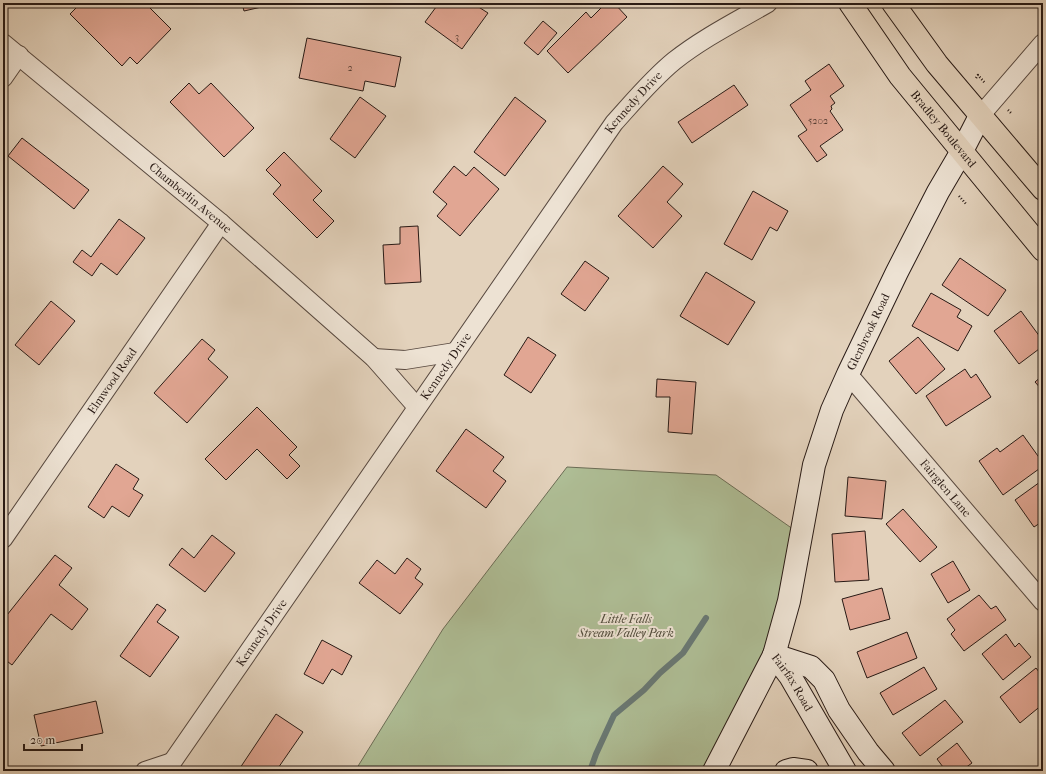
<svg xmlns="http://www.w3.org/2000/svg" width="1046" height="774" viewBox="0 0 1046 774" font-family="'IM FELL French Canon',serif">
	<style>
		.green { fill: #aebd95; stroke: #6b6c55 }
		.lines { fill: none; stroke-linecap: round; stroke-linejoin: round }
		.stream { stroke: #697873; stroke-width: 6 }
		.building { fill: #e1a693; stroke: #281a15 }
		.street-casing { stroke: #57483f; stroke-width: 20 }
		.secondary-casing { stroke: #281a15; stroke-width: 24 }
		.primary-casing { stroke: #281a15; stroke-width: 24 }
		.path { stroke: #281a15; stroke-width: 2.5; stroke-dasharray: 1 2; stroke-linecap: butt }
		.street { stroke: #ede2d3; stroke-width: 18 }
		.secondary { stroke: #ede2d3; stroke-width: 22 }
		.primary { stroke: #e3d2bc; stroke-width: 22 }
		.labels { text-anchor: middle; stroke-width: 4; stroke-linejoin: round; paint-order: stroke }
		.number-label { font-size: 10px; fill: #563d34 }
		.street-label { font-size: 12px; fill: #281a15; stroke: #ede2d3 }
		.park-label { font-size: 12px; font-style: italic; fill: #504b3b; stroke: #ede2d3 }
	</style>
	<rect width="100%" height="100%" fill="#e3d2bc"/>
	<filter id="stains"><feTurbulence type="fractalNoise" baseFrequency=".005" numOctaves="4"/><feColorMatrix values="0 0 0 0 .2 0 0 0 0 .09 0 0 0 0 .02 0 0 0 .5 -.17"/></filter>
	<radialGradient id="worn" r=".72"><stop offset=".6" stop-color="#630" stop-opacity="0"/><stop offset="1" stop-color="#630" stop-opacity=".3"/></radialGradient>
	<path class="green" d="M567,467L716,475L800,534L774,655L714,771H355L443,629Z"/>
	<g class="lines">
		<path class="stream" d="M590,771L596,754L614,715L644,690L660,673L683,653L706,618"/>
	</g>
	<path class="building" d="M81,3H113L115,5L117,3H145L171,29L137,64L130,57L122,66L70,14Z
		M242,3H279L244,11Z
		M439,3H479L477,6L488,13L462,49L425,22Z
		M606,3H614L627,17L568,73L547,51L586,12L591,18Z
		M543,21L557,33L538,55L524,43Z
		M307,38L401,57L395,87L365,81L363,91L299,78Z
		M829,64L844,86L830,96L835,103L831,106L832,109L830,111L843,130L820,146L827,155L817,162L798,136L807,130L790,105L811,90L805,81Z
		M189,83L199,94L211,83L254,128L224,157L170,102Z
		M734,85L748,105L692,143L678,122Z
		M360,97L386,116L355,158L330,139Z
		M515,97L546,121L505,176L474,152Z
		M22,138L89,190L74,209L8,156Z
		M284,152L322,191L313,200L334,221L317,238L273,194L281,185L266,170Z
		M454,166L466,176L474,167L499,189L460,236L437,216L447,204L433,192Z
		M663,166L683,184L667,202L682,216L653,248L618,216Z
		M753,191L788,211L777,231L770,227L752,260L724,244Z
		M119,219L145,238L117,275L101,263L92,276L73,262L82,250L91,257Z
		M418,226L421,282L385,284L383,245L400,244V227Z
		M960,258L1006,290L988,316L942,285Z
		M585,261L609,278L585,311L561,294Z
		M706,272L755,302L728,345L680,316Z
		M931,293L961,310L957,317L972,326L958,351L912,326Z
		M51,301L75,321L39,365L15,345Z
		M1021,311L1043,341V346L1019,364L994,331Z
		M528,337L556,355L531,393L504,375Z
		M918,337L945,369L916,394L889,361Z
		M202,339L215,350L208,359L228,377L187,423L154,393Z
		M965,369L971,378L976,374L991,397L946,426L926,396Z
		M1043,375V391L1035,382Z
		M657,379L696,382L692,434L668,432L670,397H656Z
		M257,407L297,447L289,455L300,466L287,479L257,449L226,480L205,459Z
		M466,429L504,457L493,471L506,481L486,508L436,471Z
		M1023,435L1043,463V466L1003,495L979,461L997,448L1000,452Z
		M116,464L139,479L133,489L143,495L129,517L112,506L104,518L88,507Z
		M848,477L886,481L882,519L845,516Z
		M1040,482L1043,486V521L1034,527L1015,500Z
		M903,509L937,547L920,562L886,524Z
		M865,531L869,580L835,582L832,534Z
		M212,535L235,553L205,592L169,565L182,548L194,558Z
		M55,555L72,568L59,585L88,609L72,630L51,614L12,665L3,658V620Z
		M407,558L421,569L415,578L423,584L400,614L359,583L377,560L395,574Z
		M953,561L970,590L948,603L931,574Z
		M882,588L890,619L850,630L842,599Z
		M979,595L991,609L996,606L1006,620L964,651L951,634L955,630L947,619Z
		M157,604L166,610L157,622L179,637L150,677L120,656Z
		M907,632L917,658L867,678L857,652Z
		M1006,634L1015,647L1019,643L1031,657L1003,680L982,654Z
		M322,640L352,656L342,675L332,669L323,684L304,674Z
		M924,667L937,689L893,715L880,693Z
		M1036,668L1043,677V704L1020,723L1000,697Z
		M945,700L963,722L920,756L902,733Z
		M96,701L103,733L41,746L34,715Z
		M276,714L303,732L276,771H238Z
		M957,743L972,763L961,771H946L937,759Z"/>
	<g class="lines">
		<defs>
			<g id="street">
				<path id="s1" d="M3,43L221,223L374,358L417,407"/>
				<path d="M3,78L19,55"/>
				<path d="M980,116L1043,43"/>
				<path d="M374,358L405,360L455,352"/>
				<path id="s2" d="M848,374L1043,602"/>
				<path id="s3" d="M3,539L221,223"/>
				<path d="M145,771L172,762"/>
				<path id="s4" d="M166,771L614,123C633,102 652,79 674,61C703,38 737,21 768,3"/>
			</g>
			<g id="secondary">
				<path d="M774,655L811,667L824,680L839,710L868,752L884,771"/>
				<path id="s5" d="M774,655L790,676L845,771"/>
				<path id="s6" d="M714,771L774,655L789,601L814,465L832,410L848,374L897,272L938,192L962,151L980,116"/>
				<path d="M786,771L793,769L807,771"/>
			</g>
			<g id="primary">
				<path id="s7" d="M850,3L900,76L1043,250"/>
				<path d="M893,3L937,64L1043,189"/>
			</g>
		</defs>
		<use href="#street" class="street-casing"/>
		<use href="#secondary" class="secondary-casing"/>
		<use href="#primary" class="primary-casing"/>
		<path class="path" d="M976,78L978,75L985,83
			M1008,110L1012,114
			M959,196L967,205"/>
		<use href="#street" class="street"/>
		<use href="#secondary" class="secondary"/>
		<use href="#primary" class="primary"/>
	</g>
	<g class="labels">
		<g class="number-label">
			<text x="457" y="40">3</text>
			<text x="350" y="71">2</text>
			<text x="818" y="124">5202</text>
		</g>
		<g class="street-label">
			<text dy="4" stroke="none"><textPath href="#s4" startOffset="816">Kennedy Drive</textPath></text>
			<text dy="4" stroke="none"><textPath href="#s7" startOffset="157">Bradley Boulevard</textPath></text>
			<text dy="4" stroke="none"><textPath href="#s1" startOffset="243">Chamberlin Avenue</textPath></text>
			<text dy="4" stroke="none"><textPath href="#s6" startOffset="469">Glenbrook Road</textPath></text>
			<text dy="4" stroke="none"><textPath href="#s4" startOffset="492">Kennedy Drive</textPath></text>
			<text dy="4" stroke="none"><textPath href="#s3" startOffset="192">Elmwood Road</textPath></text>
			<text dy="4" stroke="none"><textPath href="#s2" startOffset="150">Fairglen Lane</textPath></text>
			<text dy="4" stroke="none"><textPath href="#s4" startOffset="168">Kennedy Drive</textPath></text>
			<text dy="4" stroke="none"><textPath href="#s5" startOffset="33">Fairfax Road</textPath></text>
		</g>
		<g class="park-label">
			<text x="626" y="623">Little Falls<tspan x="626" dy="14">Stream Valley Park</tspan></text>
		</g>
	</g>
	<rect width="1046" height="774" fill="none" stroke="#e3d2bc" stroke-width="16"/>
	<rect x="4" y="4" width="1038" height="766" fill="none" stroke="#281a15" stroke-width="2"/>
	<rect x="8" y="8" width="1030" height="758" fill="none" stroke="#281a15"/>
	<path d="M24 744v6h58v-6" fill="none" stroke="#281a15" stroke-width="2"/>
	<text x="30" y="744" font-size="12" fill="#281a15" stroke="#ede2d3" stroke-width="3" paint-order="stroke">20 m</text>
	<rect width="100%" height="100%" filter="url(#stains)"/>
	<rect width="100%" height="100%" fill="url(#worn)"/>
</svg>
